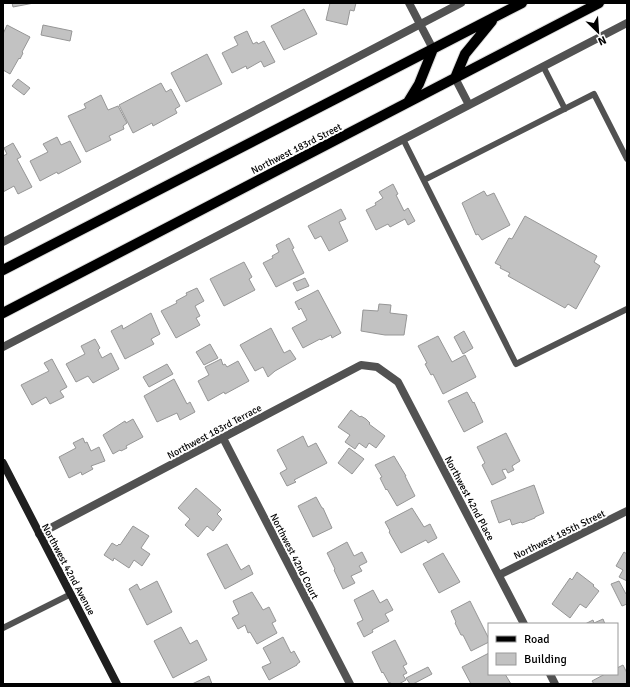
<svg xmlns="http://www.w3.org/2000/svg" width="630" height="687" viewBox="0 0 630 687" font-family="Signika,sans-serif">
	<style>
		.building { fill: #c2c2c2; stroke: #969696 }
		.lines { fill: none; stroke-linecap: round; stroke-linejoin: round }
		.primary-casing { stroke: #dbdbdb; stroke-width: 12 }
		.lane { stroke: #525252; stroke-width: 6 }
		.street { stroke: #525252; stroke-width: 8 }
		.secondary { stroke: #1f1f1f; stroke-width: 8 }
		.primary { stroke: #000; stroke-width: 10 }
		.labels { text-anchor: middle; stroke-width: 4; stroke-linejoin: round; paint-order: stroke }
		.street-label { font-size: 10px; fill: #000; stroke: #fff }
	</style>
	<rect width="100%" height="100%" fill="#fff"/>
	<path class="building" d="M12,3H34L13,7Z
		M330,3H356L354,11L350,10L347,25L326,20Z
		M304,9L317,34L284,50L271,26Z
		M7,25L30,37L22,52L23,53L20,59L19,58L10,74L3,70V34Z
		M43,25L72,31L70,41L41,35Z
		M247,31L253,44L257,42L258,44L264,41L275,62L264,67L261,61L247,69L246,66L232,73L222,53L238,45L234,37Z
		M207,54L222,84L186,102L171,73Z
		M18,79L30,88L24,95L12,86Z
		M161,83L166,92L171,89L180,106L175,109L177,113L153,126L152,123L133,133L119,105Z
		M101,95L108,110L118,106L127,123L123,126L124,129L109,136L111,140L86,152L68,116L86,108L84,104Z
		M57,137L61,145L70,141L81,162L58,174L57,172L40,181L30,161L48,152L43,144Z
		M13,143L21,157L17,159L32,187L18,194L14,186L3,192V156L7,154L4,148Z
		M393,184L398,194L396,195L404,211L408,208L415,221L408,225L405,219L390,227L388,224L376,230L366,210L376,205L375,203L383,198L379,192Z
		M484,191L487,196L494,193L510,225L482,240L478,234L476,235L462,203Z
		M341,209L346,219L339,222L348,241L329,251L321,236L315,239L308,226Z
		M525,216L597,256L594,262L600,266L576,309L568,304L565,308L508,276L510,273L500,268L501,266L495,263L509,238L512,239Z
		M289,238L294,248L292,249L304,273L276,287L263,263L273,258L272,256L279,252L276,245Z
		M244,262L252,277L249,279L255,290L224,306L210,279Z
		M305,278L309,286L297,291L293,283Z
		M197,288L204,301L195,306L200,316L196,318L200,325L176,338L161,311L177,303L176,301L187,295L186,293Z
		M318,290L341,333L332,338L331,335L321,340L320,339L303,348L292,328L307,320L301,308L299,310L295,302Z
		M379,304L391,305L390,313L407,315L404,335H385L361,331L363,310L378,311Z
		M151,313L160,334L151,339L154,344L125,359L111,331L122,325L123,329Z
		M271,328L284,353L290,350L296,359L275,371L268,377L263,367L255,371L240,345Z
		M464,331L473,348L463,354L454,337Z
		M438,336L452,362L465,355L476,377L443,394L433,374L431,375L425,364L427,363L418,346Z
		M95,339L100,348L98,350L102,358L111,353L119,369L93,383L88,376L76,382L66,364L85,354L81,346Z
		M210,344L218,358L204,365L196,352Z
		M52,359L67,387L60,391L64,397L50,404L46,397L32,405L21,385L49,371L44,363Z
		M221,359L223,365L225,364L227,367L238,361L249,381L225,394L224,392L208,401L198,381L209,375L205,367Z
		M167,364L173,374L149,387L143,377Z
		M174,379L187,404L190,402L195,412L180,420L177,413L157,422L144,396Z
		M467,392L473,403L474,402L483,422L464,432L448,401Z
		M351,410L360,417L361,416L366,419L370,423L369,424L385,436L376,448L369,443L366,448L359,443L355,449L345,442L350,435L338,427Z
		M133,419L143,437L126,446L127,448L121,451L120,450L113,454L103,435L125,421L126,423Z
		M506,433L520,461L512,466L514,470L508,473L506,469L502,470L506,478L492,485L482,465L485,463L477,447Z
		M303,436L308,447L316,443L327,463L294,480L296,482L287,486L280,473L287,469L277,450Z
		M83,438L85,443L87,442L91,451L99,447L105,461L91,466L93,469L82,475L81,472L69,478L59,457L76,448L73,443Z
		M349,448L364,459L352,474L338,463Z
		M394,456L406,476H405L415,496L397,506L387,489L386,490L380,478L382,477L375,465Z
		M534,485L544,513L535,517V518L522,523L521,522L512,525L510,519L499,523L491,501Z
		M196,488L221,510L217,514L222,519L213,531L207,526L198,537L185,525L190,519L178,508Z
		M316,497L322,508H323L332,528L313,537L298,506Z
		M412,508L424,527L430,524L437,538L428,543L426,540L401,553L389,532L390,531L385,522Z
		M133,526L149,536L141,548L150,554L142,566L134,560L129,568L114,558L113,561L104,555L112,543L117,546L119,544L120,545Z
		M347,542L354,556L362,552L367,562L359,566L362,571L351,576L355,583L343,589L334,570L335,569L327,553Z
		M227,544L241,570L249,565L253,574L225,589L207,554Z
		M624,552L627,554V581L619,577L623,570L616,566Z
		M443,553L460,582L439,593L423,564Z
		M577,572L594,585L593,586L599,591L586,608L580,604L570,618L552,604L570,578L572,580Z
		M157,581L172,612L147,625L129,589L137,584L140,590Z
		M619,581L626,594H627V604L622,606L611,584Z
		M373,590L380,603L387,599L393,610L385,614L389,621L372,630L373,632L364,637L357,623L363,620L354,600Z
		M252,592L263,610L269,607L276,621L272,623L277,633L257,644L250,632L248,633L245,625L238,629L232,618L239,614L233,601Z
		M470,601L489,639V642L471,651L463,635H461L455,623L456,622L451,611Z
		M603,619L605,624H585L593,620L594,623Z
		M181,627L190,644L197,640L207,660L173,678L154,641Z
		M283,637L291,653L294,651L300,662L297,664V665L269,680L262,667L271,663L263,648Z
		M395,640L407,664L403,666L407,673L403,675L406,680L399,684H391L390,682L389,683L383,672L382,673L372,652Z
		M489,653V674H505L511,684H471L462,667Z
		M623,665L627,673V684H594L592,681L605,674H617V668Z
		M428,667L432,674L413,684H410L406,678Z
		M209,676L212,684H192Z"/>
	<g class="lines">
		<defs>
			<path id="primary" d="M455,78L465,54L492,21
				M408,102L419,84L433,49
				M3,270L522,3
				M3,313L599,3"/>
		</defs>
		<use href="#primary" class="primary-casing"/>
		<path class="lane" d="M543,66L565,109
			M403,139L516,364L627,309
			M424,180L594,94L627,159
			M3,628L71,594"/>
		<path class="street" d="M409,3L433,49
			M455,78L469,105
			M3,242L461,3
			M3,347L627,23
			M223,438L350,684
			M39,534L361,365L377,367L398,382L524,624
			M499,575L627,511
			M550,674L555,684"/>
		<path class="secondary" d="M3,463L117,684"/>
		<use href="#primary" class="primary"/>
	</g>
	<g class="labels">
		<g class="street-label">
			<text transform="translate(296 148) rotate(-27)" y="4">Northwest 183rd Street</text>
			<text transform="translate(214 431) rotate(-28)" y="4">Northwest 183rd Terrace</text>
			<text transform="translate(470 498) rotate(62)" y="4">Northwest 42nd Place</text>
			<text transform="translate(559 534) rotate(-26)" y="4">Northwest 185th Street</text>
			<text transform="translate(295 556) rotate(63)" y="4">Northwest 42nd Court</text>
			<text transform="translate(69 569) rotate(62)" y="4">Northwest 42nd Avenue</text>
		</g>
	</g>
	<rect width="630" height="687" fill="none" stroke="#000000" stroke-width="8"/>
	<rect x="488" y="623" width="130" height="52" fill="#ffffff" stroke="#999999"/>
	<rect x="496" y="636" width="20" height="6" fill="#000000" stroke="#999999"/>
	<text x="524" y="643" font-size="12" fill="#000000">Road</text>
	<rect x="496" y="653" width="20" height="12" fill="#c2c2c2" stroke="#999999"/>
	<text x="524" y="663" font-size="12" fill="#000000">Building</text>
	<g transform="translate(598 32) rotate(155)" stroke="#ffffff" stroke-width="3" paint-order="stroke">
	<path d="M0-3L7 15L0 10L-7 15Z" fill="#000000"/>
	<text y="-6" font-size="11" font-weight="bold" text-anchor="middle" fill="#000000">N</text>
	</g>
</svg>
